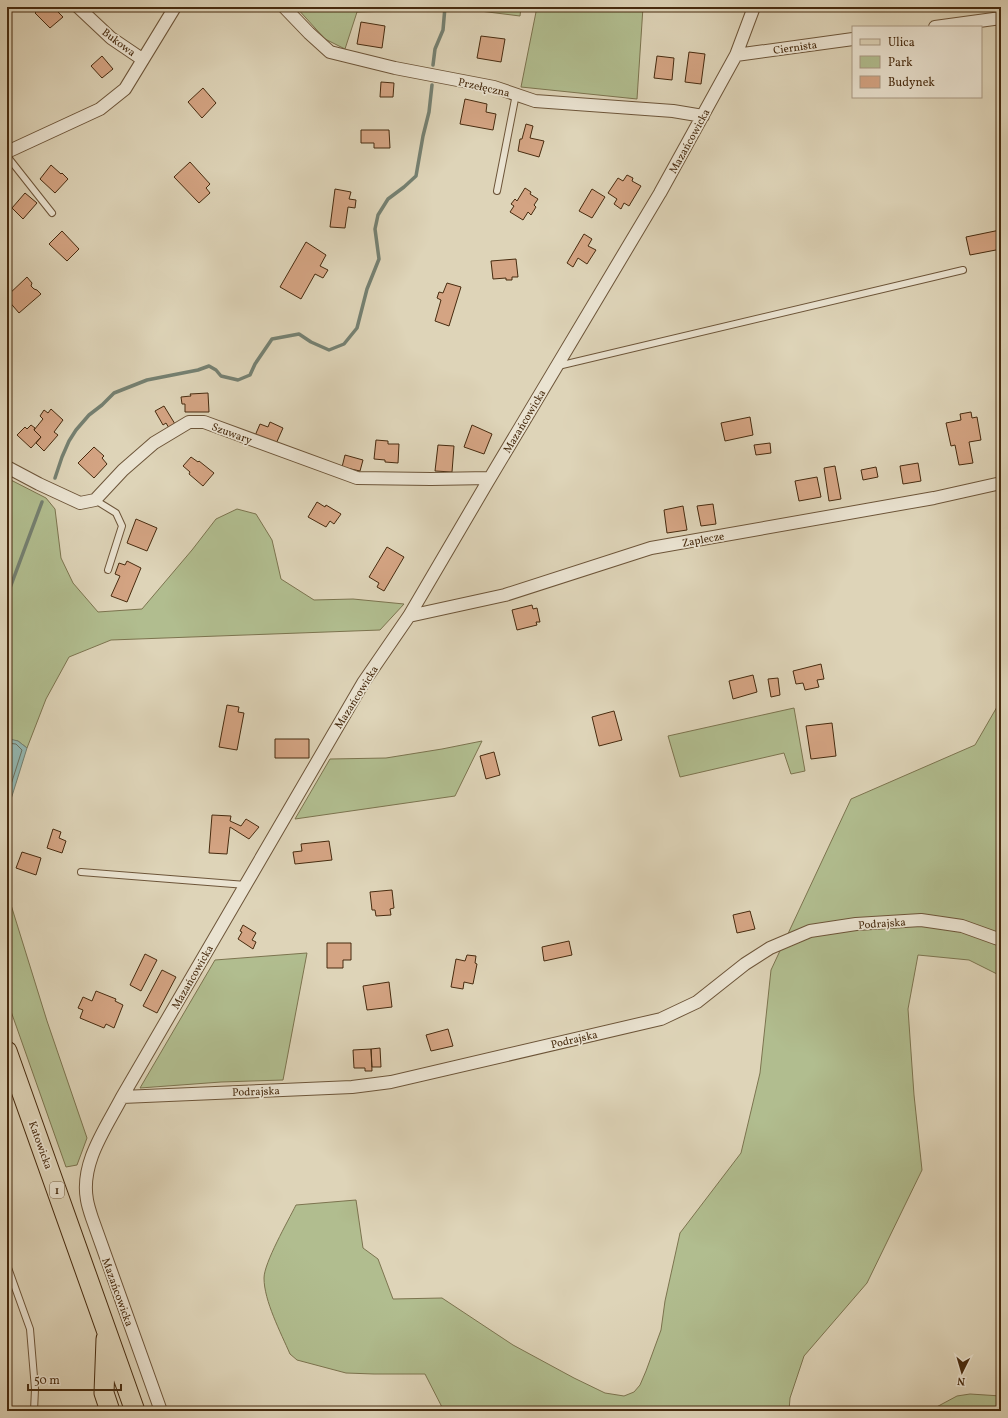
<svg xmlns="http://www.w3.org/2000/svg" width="1008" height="1418" viewBox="0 0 1008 1418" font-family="Vollkorn,serif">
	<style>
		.green { fill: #b1bd8f; stroke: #7c744f }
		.water { fill: #93b8b3; stroke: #758071 }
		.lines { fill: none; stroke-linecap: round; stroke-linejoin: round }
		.shore { stroke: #6d7261; stroke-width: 1 }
		.stream { stroke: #758071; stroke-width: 3.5 }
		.building { fill: #d4a483; stroke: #472b0f }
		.lane-casing { stroke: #6d5539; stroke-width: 8 }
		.street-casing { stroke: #6d5539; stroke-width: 14 }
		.primary-casing { stroke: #472b0f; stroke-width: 21 }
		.lane { stroke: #eae3d1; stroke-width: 6 }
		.street { stroke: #eae3d1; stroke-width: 12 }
		.primary { stroke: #ded4b8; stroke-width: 19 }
		.labels { text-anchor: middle; stroke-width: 3.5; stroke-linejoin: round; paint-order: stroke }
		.shield { fill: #eae3d1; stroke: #786249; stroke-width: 1 }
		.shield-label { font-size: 10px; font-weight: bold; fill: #472b0f }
		.street-label { font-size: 11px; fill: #472b0f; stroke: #eae3d1 }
	</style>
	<rect width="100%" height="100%" fill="#ded4b8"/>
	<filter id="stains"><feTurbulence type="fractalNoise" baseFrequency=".005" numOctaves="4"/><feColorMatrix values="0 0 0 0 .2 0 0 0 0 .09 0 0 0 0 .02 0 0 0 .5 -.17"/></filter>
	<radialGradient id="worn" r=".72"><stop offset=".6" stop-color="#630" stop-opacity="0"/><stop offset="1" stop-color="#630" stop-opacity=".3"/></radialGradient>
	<path class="green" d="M296,7H418L393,11L357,12L345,49L325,39Z
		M448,7H521L520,16Z
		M537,7H643L637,99L521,87Z
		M7,478L46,498L55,509L61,558L73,583L98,612L142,609L192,550L216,519L237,509L256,514L272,540L281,579L314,600L353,599L404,604L380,630L111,640L69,657L46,699L27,748L18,741L7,740Z
		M1001,700V976L969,960L918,955L908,1009L914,1095L922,1170L867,1283L804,1356L790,1398L789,1411H444L425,1374H374L346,1373L297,1360L290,1354C281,1333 264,1301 264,1278C264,1263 288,1221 296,1205L356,1200L363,1248L378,1259L393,1299L442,1298L513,1345L574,1378L605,1393L624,1396L634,1392L640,1385L646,1371L661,1330L665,1301L680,1233L741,1153L760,1073L771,970L851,799L975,745Z
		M794,708L805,771L791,774L784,753L680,777L668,736Z
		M482,741L455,796L295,819L330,759L386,758L442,749Z
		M7,892L47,1021L87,1138L77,1165L66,1167L7,1000Z
		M307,953L283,1080L221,1082L140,1088L215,960Z
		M970,1394L1001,1396V1411H929L957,1396Z"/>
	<path class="water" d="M10,739L18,741L27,748L7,812V740Z"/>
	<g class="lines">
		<path class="shore" d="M7,743L16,744L22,750L7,797"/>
		<path class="stream" d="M433,65L435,49L443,30L445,7
			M55,478L62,457L69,441L76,430L89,415L102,405L114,393L147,380L198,370L209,366L216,370L221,376L238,380L250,375L255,364L272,339L299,334L311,342L329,350L344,344L357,328L367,289L379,259L375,229L378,215L388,199L404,187L416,176L423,136L429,112L432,85
			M7,596L42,502"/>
	</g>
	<path class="building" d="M41,7H45L48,10L53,7L63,17L50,28L35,13Z
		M722,7H738V11Z
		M361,22L385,26L382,48L357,44Z
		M481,36L505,39L501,62L477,58Z
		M689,52L705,54L701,84L685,82Z
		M102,56L113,69L102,78L91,66Z
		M657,56L674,58L672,80L654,78Z
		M381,82L394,83L393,97H380Z
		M203,88L216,103L202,118L188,102Z
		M465,99L487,104L486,112L496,114L493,130L460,124Z
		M526,124L533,126L530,138L544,141L539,157L518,151L520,139H522Z
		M361,130H389L390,148H374V143H361Z
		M190,162L210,184L206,188L210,193L199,203L174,177Z
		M51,165L61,174L62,173L68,179L55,193L40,179Z
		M627,175L633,178L632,181L641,186L629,206L624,203L621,209L614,204L617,199L608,193L618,178L623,181Z
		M525,188L531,192L530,194L538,199L534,205L536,207L531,215L528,212L523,220L510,212L514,206L511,204L515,199L517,201Z
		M335,189L351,192L349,199L356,200L355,208L348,207L345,228L330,227Z
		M592,189L605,197L592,218L579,211Z
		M25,193L37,203L23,219L12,208Z
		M1000,230L1001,249L970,255L966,237Z
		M62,231L79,249L67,261L49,244Z
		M584,234L592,239L588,246L596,250L587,264L578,258L573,267L567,263Z
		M306,242L326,255L320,266L328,270L323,278L315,274L301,299L280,287Z
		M516,259L518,277H512V280H506V278L493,279L491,261Z
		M27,277L32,283L31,286L34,289L37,290L41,294L19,313L7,299V296Z
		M447,283L461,287L449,326L435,321L441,300L437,298L439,292L443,293Z
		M208,393L209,412H185V404H182L181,397L191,396L190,394Z
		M164,406L175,424L169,428L166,423L163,425L155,411Z
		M51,409L63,420L54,432L58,435L44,451L36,443L41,437L34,430L43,419L40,416L44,410L48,413Z
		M971,412L972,418L977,417L981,440L969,442L973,463L959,465L955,445L951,446L946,423L961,420L960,414Z
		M750,417L753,435L725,441L721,423Z
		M270,422L283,428L275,446L254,438L260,424L268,427Z
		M31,425L35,428L34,430L41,437L31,448L17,435L25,427L27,429Z
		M472,425L492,434L484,454L464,447Z
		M376,440L388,441V444H399L398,463L385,462V460L374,459Z
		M770,443L771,453L756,455L754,445Z
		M438,445L454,446L452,472L435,471Z
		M94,447L104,456L102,458L107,464L94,478L78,463Z
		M345,455L363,460L360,471L342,467Z
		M191,457L198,462L199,461L214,473L203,486L189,474L190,472L183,466Z
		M918,463L921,481L903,484L900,466Z
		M835,466L841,499L829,501L824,468Z
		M876,467L878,477L863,480L861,470Z
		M817,477L821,497L799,501L795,481Z
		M317,502L325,507L326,505L341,514L334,524L330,521L326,527L308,517Z
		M713,504L716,524L701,526L697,506Z
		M683,506L687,530L667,533L664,510Z
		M136,519L157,528L147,551L127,543Z
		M387,547L404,557L384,591L377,587L379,583L369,577Z
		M127,561L141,568L127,602L111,596L120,576L115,574L119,563L125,565Z
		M532,605L533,609L537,608L540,622H536L537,625L517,630L512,610Z
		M821,664L824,679L817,680L819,687L805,690L803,683L796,684L793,671Z
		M753,675L757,692L733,699L729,681Z
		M778,678L780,695L771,697L768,679Z
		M227,705L239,707L238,712L244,713L237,750L219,747Z
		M614,711L622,740L599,746L592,717Z
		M832,723L836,756L811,759L806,726Z
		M275,739H309V758H275Z
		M494,752L500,775L486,779L480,756Z
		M212,815L231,816L230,821L241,826L246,819L259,827L249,839L230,827L227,854L209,853Z
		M53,829L61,832L59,838L66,841L62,853L47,848Z
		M329,841L332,860L295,864L293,852L302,851L301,844Z
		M22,852L41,858L36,875L16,868Z
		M392,890L394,908L390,909L391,915L376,916L375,910H372L370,892Z
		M750,911L755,929L737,933L733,915Z
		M243,925L256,933L252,940L256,942L253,949L238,939L242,932L240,931Z
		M569,941L572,955L544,961L542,947Z
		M327,943H351V960H343V968H327Z
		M145,954L157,960L141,991L130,985Z
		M467,955L476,956L475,963L477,964L473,984L464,982L463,989L451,987L456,959L465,961Z
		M162,970L176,977L157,1013L143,1006Z
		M389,982L392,1007L367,1010L363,986Z
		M96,991L116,999L115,1001L123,1005L114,1028L106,1024L104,1028L80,1018L83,1010L78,1008L83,997L92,1001Z
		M448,1029L453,1046L431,1051L426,1035Z
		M380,1048L381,1067H372L371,1049Z
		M371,1049L372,1071H365V1068H354L353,1050Z"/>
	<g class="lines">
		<defs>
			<path id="lane" d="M7,156L52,213
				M497,191L516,94
				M558,366L963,270
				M95,500L116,513L122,526L108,570
				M81,872L246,885
				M7,1265L30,1329L35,1389L34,1411"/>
			<path id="street" d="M78,7L111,38L142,59
				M284,7L309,33L330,52L395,68L494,87L535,101L673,111L703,116
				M935,27L1001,18
				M736,55L853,39
				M7,152L100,109L125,89L175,7
				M7,467L39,484L80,503L95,500L123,470L154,443L189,422H204L357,478L431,479L490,478
				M409,616L505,595L651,548L934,498L1001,483
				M122,1097L352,1087L391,1082L661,1019L697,1002L745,964L770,948L810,931L856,924L921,920L962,926L1001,940
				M161,1411L92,1218C90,1212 88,1206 87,1200C80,1163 106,1128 122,1097L363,683L409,616L487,483L660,193L736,55L754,7"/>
			<path id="primary" d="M7,1051L135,1411
				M106,1339L104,1393L110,1411"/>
		</defs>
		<use href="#lane" class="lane-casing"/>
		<use href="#street" class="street-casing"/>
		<use href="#primary" class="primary-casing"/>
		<use href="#lane" class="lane"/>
		<use href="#street" class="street"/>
		<use href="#primary" class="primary"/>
	</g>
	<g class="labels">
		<rect class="shield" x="50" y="1182" width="14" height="16" rx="3"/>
		<g class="shield-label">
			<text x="57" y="1194">1</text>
		</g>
		<g class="street-label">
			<text transform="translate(119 42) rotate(37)" y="4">Bukowa</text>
			<text transform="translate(795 47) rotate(-8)" y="4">Ciernista</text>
			<text transform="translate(484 87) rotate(13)" y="4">Przełęczna</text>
			<text transform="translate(689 141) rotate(-61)" y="4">Mazańcowicka</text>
			<text transform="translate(524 421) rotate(-59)" y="4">Mazańcowicka</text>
			<text transform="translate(232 433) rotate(20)" y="4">Szuwary</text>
			<text transform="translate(703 539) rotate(-10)" y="4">Zaplecze</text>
			<text transform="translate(356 697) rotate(-58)" y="4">Mazańcowicka</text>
			<text transform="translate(882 923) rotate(-4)" y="4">Podrajska</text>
			<text transform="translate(192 977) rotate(-60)" y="4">Mazańcowicka</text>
			<text transform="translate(574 1039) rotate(-13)" y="4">Podrajska</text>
			<text transform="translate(256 1091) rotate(-2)" y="4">Podrajska</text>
			<text transform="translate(41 1145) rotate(70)" y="4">Katowicka</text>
			<text transform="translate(118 1292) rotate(70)" y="4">Mazańcowicka</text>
		</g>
	</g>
	<rect width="1008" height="1418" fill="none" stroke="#ded4b8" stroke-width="24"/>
	<rect x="8" y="8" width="992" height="1402" fill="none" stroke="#472b0f" stroke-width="2"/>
	<rect x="12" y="12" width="984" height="1394" fill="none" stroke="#472b0f"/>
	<rect x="852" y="26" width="130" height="72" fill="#eae3d1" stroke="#a99983"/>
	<rect x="860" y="39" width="20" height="6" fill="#ded4b8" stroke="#a99983"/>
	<text x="888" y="46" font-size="12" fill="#472b0f">Ulica</text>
	<rect x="860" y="56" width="20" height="12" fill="#b1bd8f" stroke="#a99983"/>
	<text x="888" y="66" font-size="12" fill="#472b0f">Park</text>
	<rect x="860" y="76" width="20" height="12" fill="#d4a483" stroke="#a99983"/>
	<text x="888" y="86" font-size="12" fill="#472b0f">Budynek</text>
	<g transform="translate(962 1372) rotate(185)" stroke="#eae3d1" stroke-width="3" paint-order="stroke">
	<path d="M0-3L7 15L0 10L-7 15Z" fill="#472b0f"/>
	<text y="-6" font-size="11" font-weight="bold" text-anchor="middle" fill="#472b0f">N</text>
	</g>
	<path d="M28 1384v6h93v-6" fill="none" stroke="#472b0f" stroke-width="2"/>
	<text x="34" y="1384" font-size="12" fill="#472b0f" stroke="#eae3d1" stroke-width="3" paint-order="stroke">50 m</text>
	<rect width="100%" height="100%" filter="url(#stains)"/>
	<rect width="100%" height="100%" fill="url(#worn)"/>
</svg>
